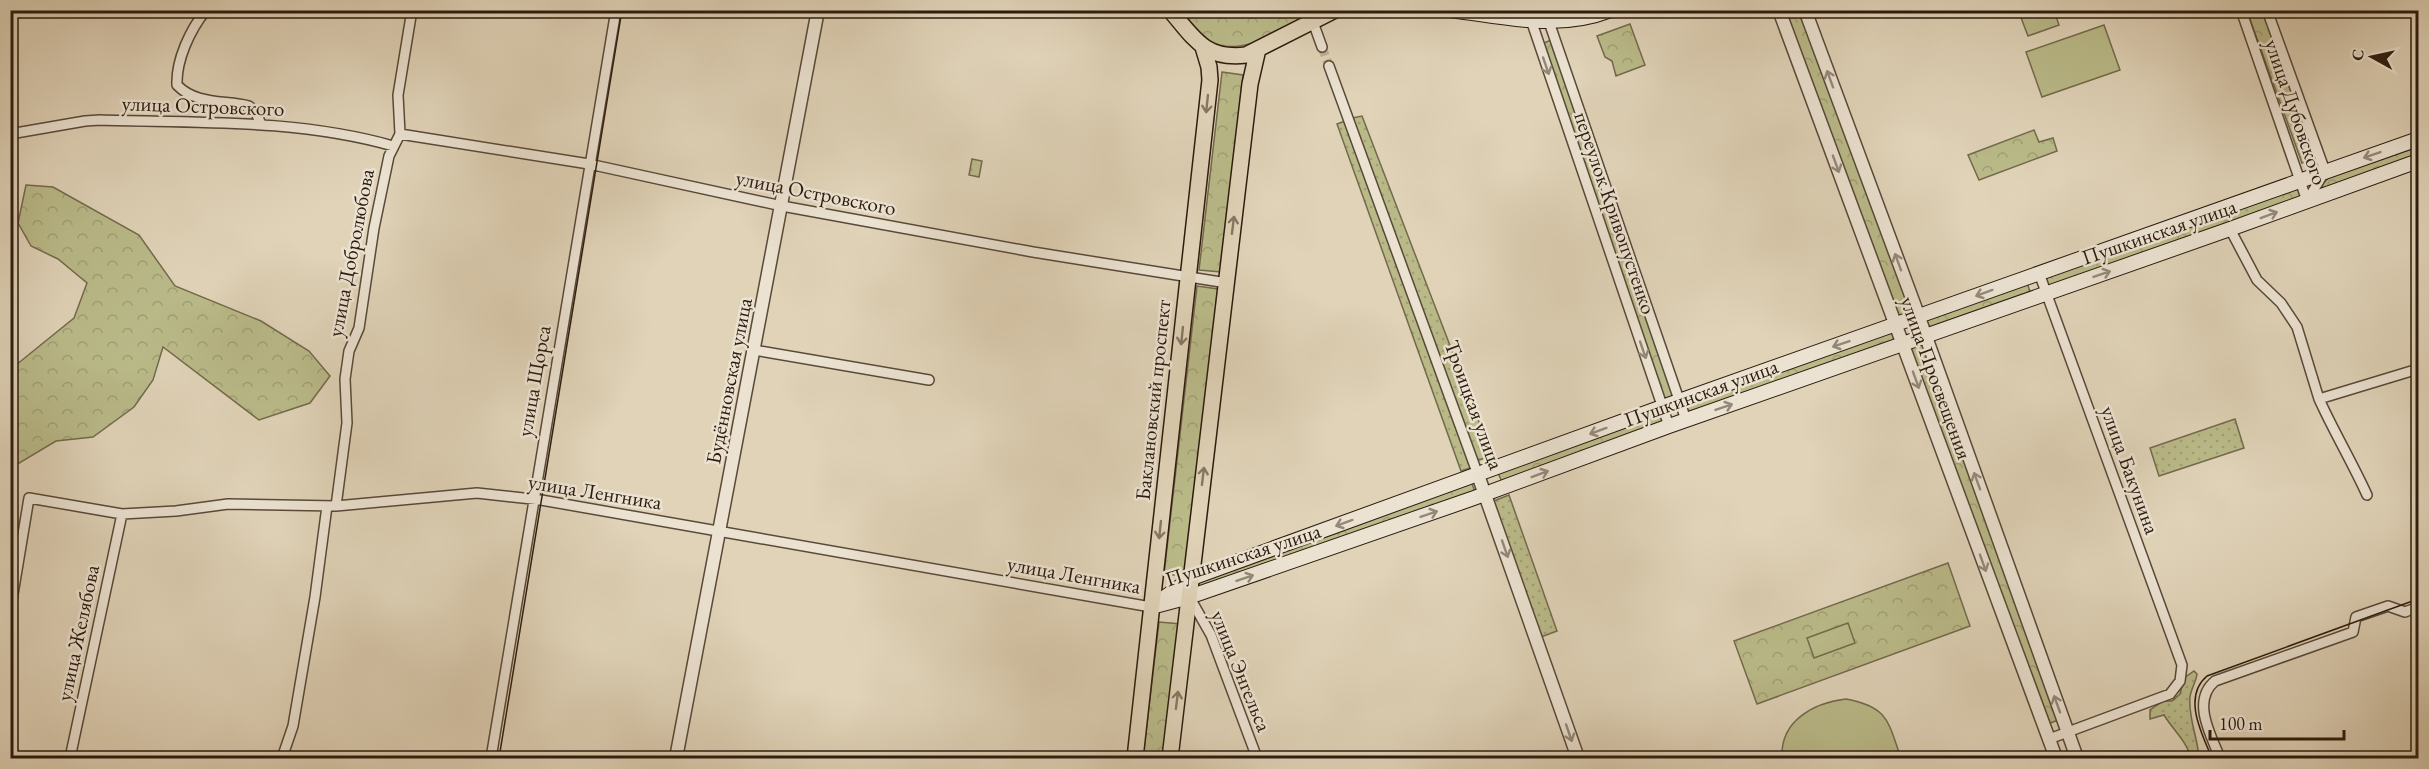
<svg xmlns="http://www.w3.org/2000/svg" width="2429" height="769" viewBox="0 0 2429 769" font-family="'EB Garamond',serif">
	<style>
		.grass { fill: url(#grass-dots); stroke: #736a4c; stroke-width: 1.5 }
		.forest { fill: url(#forest-crowns); stroke: #736a4c; stroke-width: 1.5 }
		.pitch { fill: #baba89; stroke: #736a4c; stroke-width: 1.5 }
		.lines { fill: none; stroke-linecap: round; stroke-linejoin: round }
		.minor-tunnel { stroke: #bcae96; stroke-width: 9; stroke-dasharray: 9 4.5; stroke-linecap: butt }
		.minor-casing { stroke: #594938; stroke-width: 12 }
		.tertiary-casing { stroke: #594938; stroke-width: 15 }
		.secondary-casing { stroke: #2c1b0e; stroke-width: 16 }
		.primary-casing { stroke: #2c1b0e; stroke-width: 18 }
		.minor { stroke: #ebe2d1; stroke-width: 9 }
		.tertiary { stroke: #ebe2d1; stroke-width: 12 }
		.secondary { stroke: #ebe2d1; stroke-width: 14 }
		.primary { stroke: #e0d3b8; stroke-width: 15 }
		.tram { stroke: #2c1b0e; stroke-width: 1.5 }
		.oneway { stroke: #958879 }
		.oneway2 { stroke: #867763 }
		.labels { text-anchor: middle; stroke-width: 5; stroke-linejoin: round; paint-order: stroke }
		.street-label { font-size: 21px; fill: #2c1b0e; stroke: #ebe2d1 }
	</style>
	<defs>
		<pattern id="grass-dots" width="8" height="8" patternUnits="userSpaceOnUse" patternTransform="scale(1.5)"><rect width="8" height="8" fill="#baba89"/><path d="M2 2h.1M6 6h.1" fill="none" stroke="#a09f75" stroke-width="1.8" stroke-linecap="round"/></pattern>
		<pattern id="forest-crowns" width="20" height="18" patternUnits="userSpaceOnUse" patternTransform="scale(1.5)"><rect width="20" height="18" fill="#baba89"/><path d="M2 6a3 3 0 1 1 6 0M12 15a3 3 0 1 1 6 0" fill="none" stroke="#a09f75"/></pattern>
	</defs>
	<rect width="100%" height="100%" fill="#e0d3b8"/>
	<filter id="stains"><feTurbulence type="fractalNoise" baseFrequency=".00333" numOctaves="4"/><feColorMatrix values="0 0 0 0 .2 0 0 0 0 .09 0 0 0 0 .02 0 0 0 .5 -.17"/></filter>
	<radialGradient id="worn" r=".72"><stop offset=".6" stop-color="#630" stop-opacity="0"/><stop offset="1" stop-color="#630" stop-opacity=".3"/></radialGradient>
	<path class="grass" d="M1362,116L1492,455L1477,461L1352,118Z
		M1345,121L1473,467L1461,471L1337,124Z
		M2235,419L2244,448L2159,476L2150,448Z
		M1509,495L1557,631L1541,637L1491,502Z
		M2194,671L2197,674C2196,682 2191,689 2190,697C2188,718 2198,738 2199,758H2191C2186,740 2173,730 2164,715L2150,719V710L2163,701H2172L2180,694L2184,678Z"/>
	<path class="forest" d="M1180,11H1324C1295,24 1236,63 1206,39C1196,31 1188,19 1180,11Z
		M1782,11H1799L1915,312L1895,318Z
		M2247,11H2263L2315,159L2302,163Z
		M1630,24L1645,65L1616,76L1612,61L1605,57L1597,36Z
		M1553,39L1674,397L1665,400L1542,44Z
		M1222,72L1243,75L1221,272L1199,270Z
		M2034,130L2039,142L2053,138L2057,151L1979,180L1968,155Z
		M2418,147V156L2324,190L2322,185L2328,178Z
		M972,159L982,161L979,177L969,175Z
		M26,185L53,187L139,235L175,286L261,321L309,351L330,376L310,403L259,420L163,347L153,380L134,407L93,437L56,441L11,468V369L74,318L87,283L58,259L31,246L18,223Z
		M2298,188L2301,198L2048,287L2045,277Z
		M2027,283L2031,294L1928,330L1924,319Z
		M1197,286L1218,289L1185,576L1164,574Z
		M1891,329L1896,343L1687,416L1682,403Z
		M1925,343L2061,719L2045,725L1907,349Z
		M1661,413L1664,424L1503,484L1497,471Z
		M1471,481L1475,492L1199,590L1196,580Z
		M1948,563L1970,626L1757,704L1734,641Z
		M1159,622L1181,624L1166,758H1143Z"/>
	<path class="pitch" d="M2032,11H2054L2059,25L2028,36L2020,15Z
		M2104,25L2120,70L2042,97L2026,52Z
		M1848,623L1855,643L1814,658L1807,638Z
		M1846,699C1889,707 1888,722 1901,758H1782C1780,721 1813,703 1846,699Z"/>
	<g class="lines">
		<path class="minor-tunnel" d="M1322,47L1329,66"/>
		<defs>
			<path id="minor" d="M206,10C190,30 176,60 177,85C196,105 225,100 249,106L255,111L261,124
				M2241,10L2307,201
				M2267,10L2325,171L2307,201
				M1531,16V20L1669,426
				M1549,17V22L1686,420
				M1313,22L1322,47
				M10,24L15,10
				M1329,66L1478,475
				M10,134L85,121L100,120C198,123 298,119 393,146
				M400,134L589,164L782,206L1033,252L1227,283
				M2230,229L2257,280L2281,303L2297,327L2319,399L2418,369
				M10,263L12,272L10,284
				M2039,273L2182,665L2180,681L2170,694L2049,739
				M754,350L929,380
				M2319,399C2334,432 2352,462 2367,495
				M336,506L347,423L345,379L349,351L359,328L374,228L389,156L400,134L398,95L412,10
				M1190,598L1211,635L1257,758
				M10,612L29,498L122,514L176,511L228,504L336,506L477,493L541,500L1151,607
				M70,758L122,514
				M282,758L293,726L315,597L327,506
				M491,758L616,10
				M2220,758C2211,735 2191,701 2215,681L2353,632L2356,617L2388,606L2405,612L2418,607"/>
			<path id="tertiary" d="M1779,10L2056,758
				M1805,10L1916,309L2077,758
				M1478,475L1578,758
				M676,758L818,10"/>
			<path id="secondary" d="M1450,10C1506,17 1557,31 1611,10
				M1535,10L1561,13L1576,12
				M1159,605L1189,597L1474,498L1669,426L2230,229L2418,161
				M1151,607L1192,578L1662,407L2418,139"/>
			<path id="primary" d="M1170,10C1194,38 1205,60 1246,55L1335,10
				M1135,758L1210,80L1209,67L1203,47
				M1170,758L1250,84L1258,49"/>
		</defs>
		<use href="#minor" class="minor-casing"/>
		<use href="#tertiary" class="tertiary-casing"/>
		<use href="#secondary" class="secondary-casing"/>
		<use href="#primary" class="primary-casing"/>
		<use href="#minor" class="minor"/>
		<use href="#tertiary" class="tertiary"/>
		<use href="#secondary" class="secondary"/>
		<use href="#primary" class="primary"/>
		<path class="tram" d="M499,758L622,10
			M2212,758C2202,734 2182,697 2207,676L2418,599"/>
	</g>
	<defs><path id="oneway-shaft" d="M-6 0H5M1.5-3L5.5 0L1.5 3" fill="none" stroke-width="1.6" stroke-linecap="round" stroke-linejoin="round" transform="scale(1.5)"/></defs>
	<g class="oneway">
		<use href="#oneway-shaft" transform="translate(1546 66) rotate(71)"/>
		<use href="#oneway-shaft" transform="translate(1830 79) rotate(-110)"/>
		<use href="#oneway-shaft" transform="translate(2372 155) rotate(161)"/>
		<use href="#oneway-shaft" transform="translate(1836 164) rotate(70)"/>
		<use href="#oneway-shaft" transform="translate(2269 215) rotate(-20)"/>
		<use href="#oneway-shaft" transform="translate(1898 262) rotate(-110)"/>
		<use href="#oneway-shaft" transform="translate(2102 274) rotate(-19)"/>
		<use href="#oneway-shaft" transform="translate(1984 293) rotate(160)"/>
		<use href="#oneway-shaft" transform="translate(1841 344) rotate(161)"/>
		<use href="#oneway-shaft" transform="translate(1643 350) rotate(71)"/>
		<use href="#oneway-shaft" transform="translate(1916 380) rotate(70)"/>
		<use href="#oneway-shaft" transform="translate(1724 407) rotate(-19)"/>
		<use href="#oneway-shaft" transform="translate(1598 431) rotate(160)"/>
		<use href="#oneway-shaft" transform="translate(1540 474) rotate(-20)"/>
		<use href="#oneway-shaft" transform="translate(1977 481) rotate(-110)"/>
		<use href="#oneway-shaft" transform="translate(1429 514) rotate(-19)"/>
		<use href="#oneway-shaft" transform="translate(1344 523) rotate(160)"/>
		<use href="#oneway-shaft" transform="translate(1505 549) rotate(71)"/>
		<use href="#oneway-shaft" transform="translate(1983 563) rotate(70)"/>
		<use href="#oneway-shaft" transform="translate(1245 578) rotate(-19)"/>
		<use href="#oneway-shaft" transform="translate(2057 704) rotate(-110)"/>
		<use href="#oneway-shaft" transform="translate(1569 733) rotate(71)"/>
	</g>
	<g class="oneway2">
		<use href="#oneway-shaft" transform="translate(1207 104) rotate(96)"/>
		<use href="#oneway-shaft" transform="translate(1233 225) rotate(-83)"/>
		<use href="#oneway-shaft" transform="translate(1182 336) rotate(96)"/>
		<use href="#oneway-shaft" transform="translate(1203 476) rotate(-83)"/>
		<use href="#oneway-shaft" transform="translate(1160 530) rotate(96)"/>
		<use href="#oneway-shaft" transform="translate(1177 700) rotate(-83)"/>
	</g>
	<g class="labels">
		<g class="street-label">
			<text transform="translate(203 106) rotate(2)" y="7">улица Островского</text>
			<text transform="translate(2296 112) rotate(71)" y="7">улица Дубовского</text>
			<text transform="translate(816 193) rotate(11)" y="7">улица Островского</text>
			<text transform="translate(1615 213) rotate(71)" y="7">переулок Кривопустенко</text>
			<text transform="translate(2159 232) rotate(-19)" y="7">Пушкинская улица</text>
			<text transform="translate(351 253) rotate(-79)" y="7">улица Добролюбова</text>
			<text transform="translate(1936 378) rotate(70)" y="7">улица Просвещения</text>
			<text transform="translate(534 381) rotate(-80)" y="7">улица Щорса</text>
			<text transform="translate(729 381) rotate(-79)" y="7">Будённовская улица</text>
			<text transform="translate(1701 393) rotate(-20)" y="7">Пушкинская улица</text>
			<text transform="translate(1153 400) rotate(-84)" y="7">Баклановский проспект</text>
			<text transform="translate(1474 405) rotate(70)" y="7">Троицкая улица</text>
			<text transform="translate(2130 470) rotate(70)" y="7">улица Бакунина</text>
			<text transform="translate(595 492) rotate(9)" y="7">улица Ленгника</text>
			<text transform="translate(1243 555) rotate(-18)" y="7">Пушкинская улица</text>
			<text transform="translate(1074 575) rotate(10)" y="7">улица Ленгника</text>
			<text transform="translate(78 633) rotate(-78)" y="7">улица Желябова</text>
			<text transform="translate(1241 671) rotate(68)" y="7">улица Энгельса</text>
		</g>
	</g>
	<rect width="2429" height="769" fill="none" stroke="#e0d3b8" stroke-width="36"/>
	<rect x="12" y="12" width="2405" height="745" fill="none" stroke="#2c1b0e" stroke-width="3"/>
	<rect x="18" y="18" width="2393" height="733" fill="none" stroke="#2c1b0e" stroke-width="1.5"/>
	<g transform="translate(2372 57) rotate(278)" stroke="#ebe2d1" stroke-width="4.5" paint-order="stroke">
	<path d="M0-4.5L10 22L0 15L-10 22Z" fill="#2c1b0e"/>
	<text y="-9" font-size="16" font-weight="bold" text-anchor="middle" fill="#2c1b0e">С</text>
	</g>
	<path d="M2210 730v9h134v-9" fill="none" stroke="#2c1b0e" stroke-width="3"/>
	<text x="2219" y="730" font-size="18" fill="#2c1b0e" stroke="#ebe2d1" stroke-width="4.5" paint-order="stroke">100 m</text>
	<rect width="100%" height="100%" filter="url(#stains)"/>
	<rect width="100%" height="100%" fill="url(#worn)"/>
</svg>
